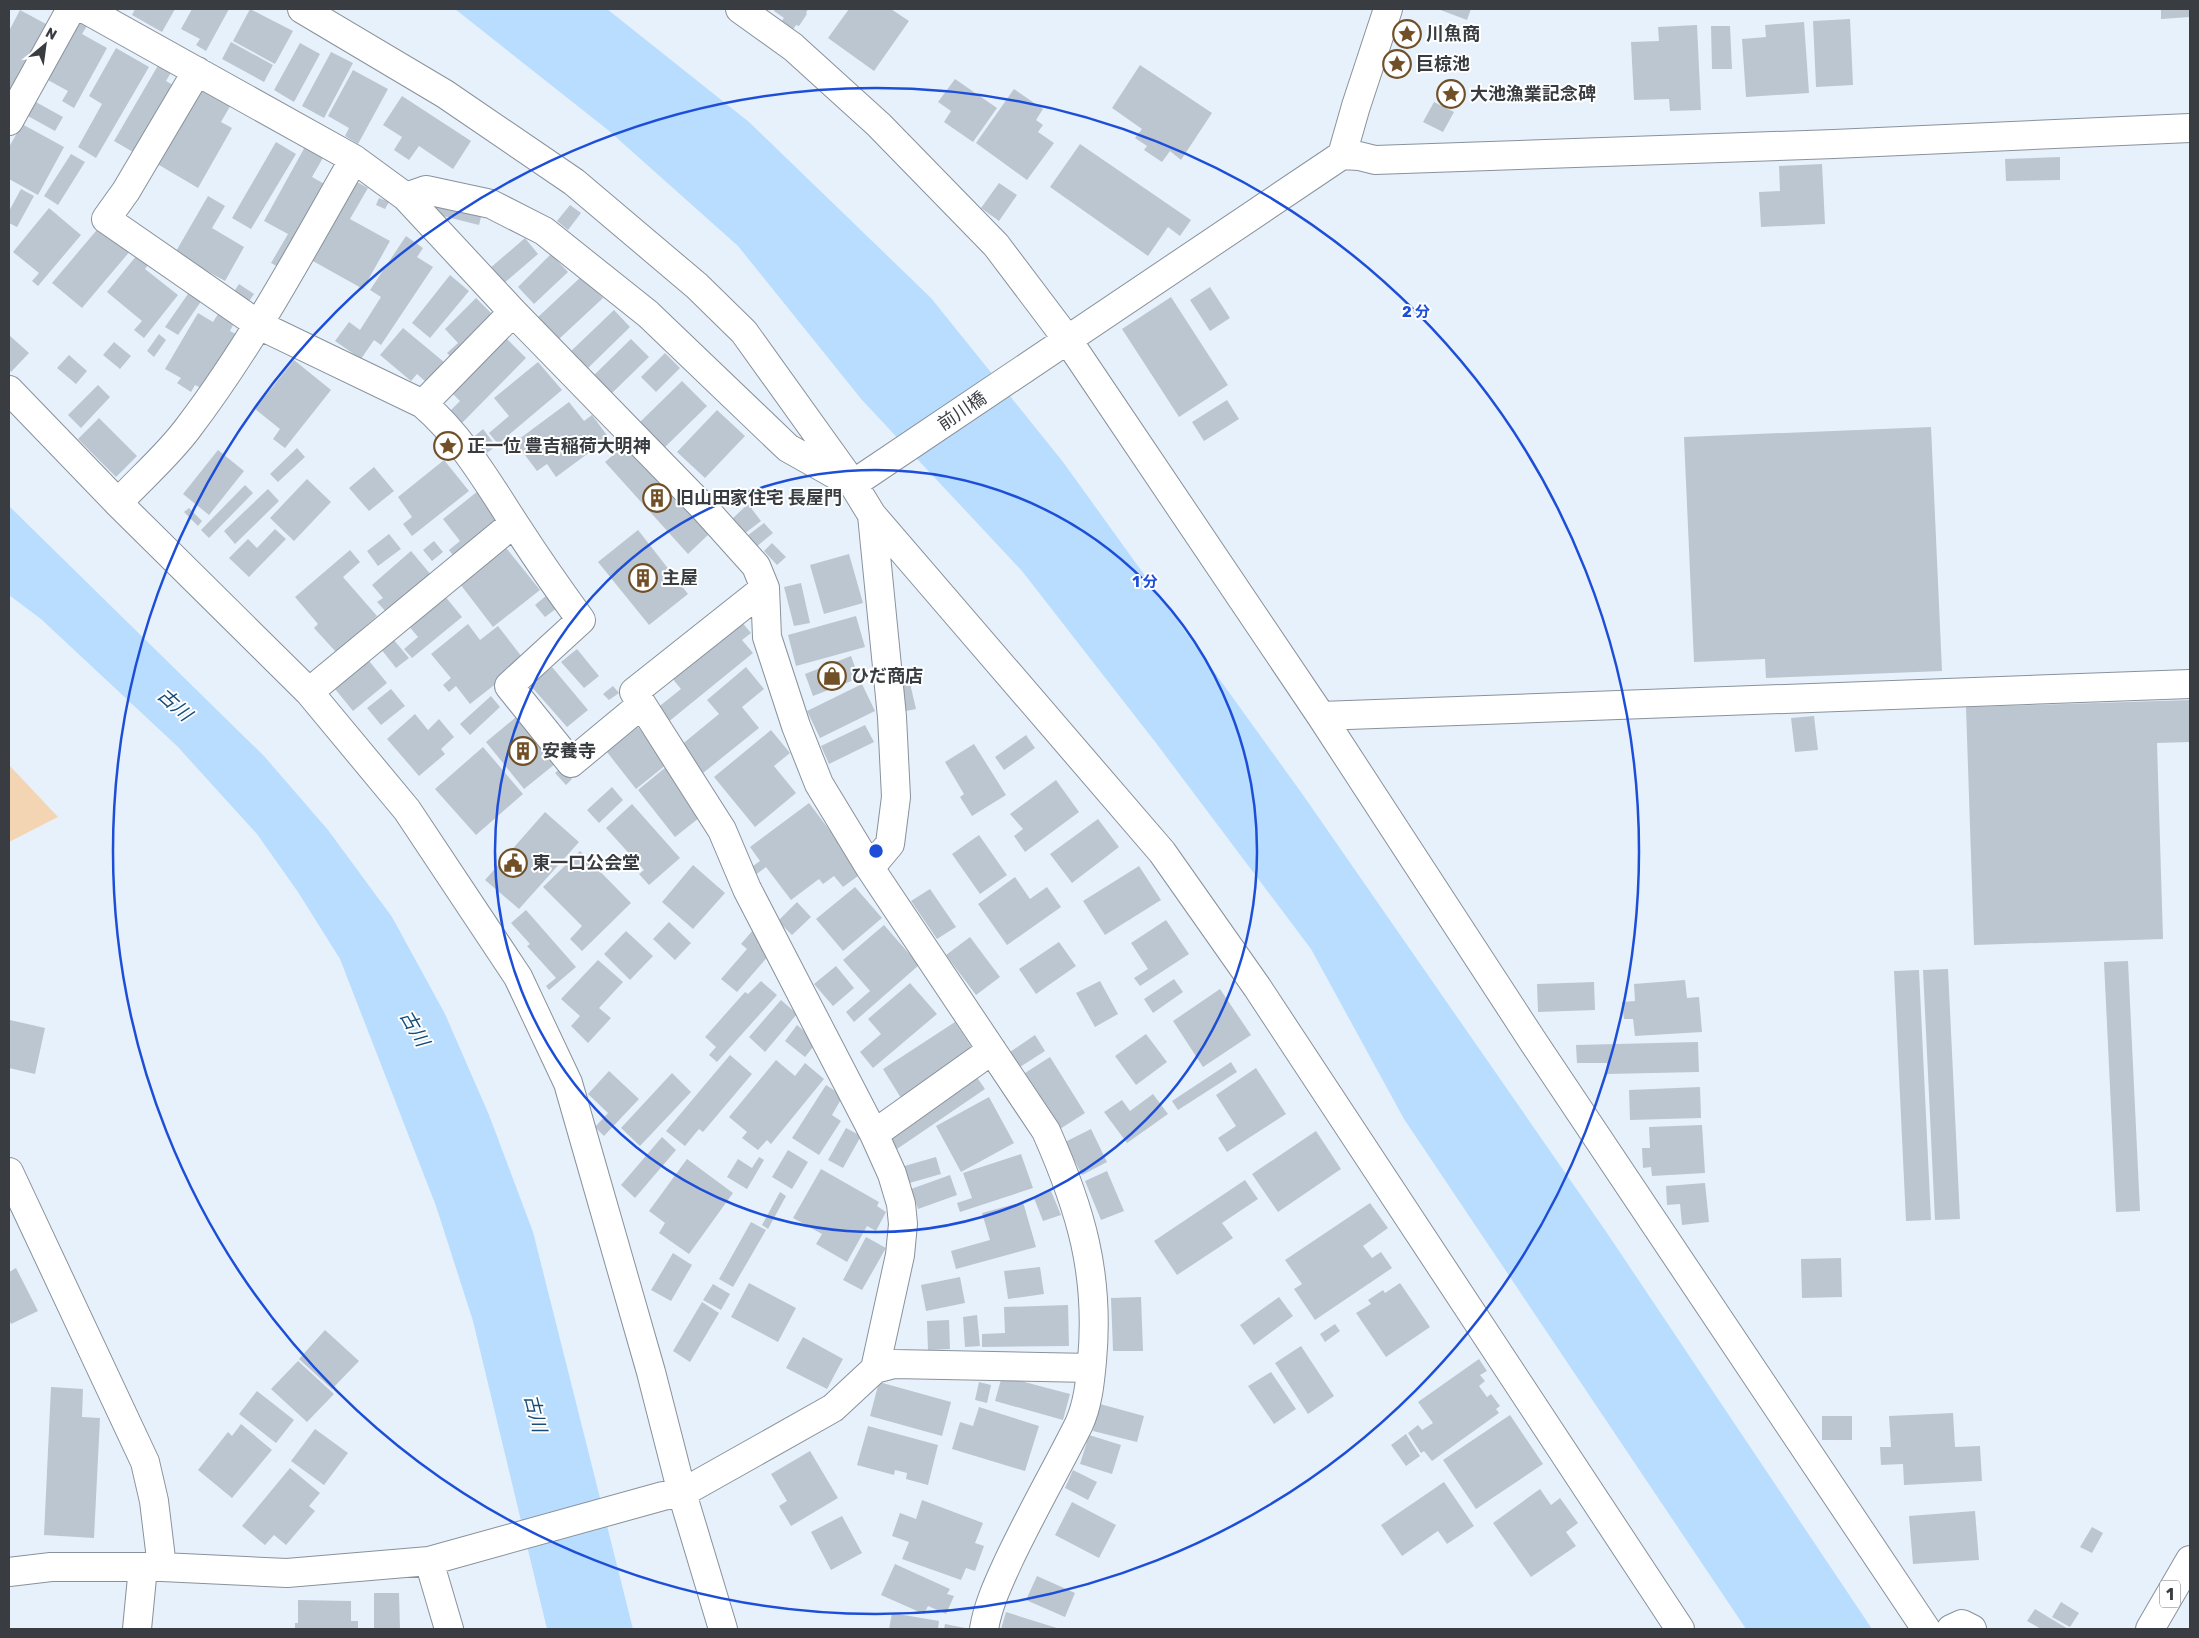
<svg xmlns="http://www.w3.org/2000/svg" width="2199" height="1638" viewBox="0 0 2199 1638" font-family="Rubik,'Noto Sans JP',sans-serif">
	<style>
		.green { fill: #f4d5b3 }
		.water { fill: #b8ddff }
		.building { fill: #bcc6d0 }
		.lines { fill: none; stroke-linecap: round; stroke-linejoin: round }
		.minor-casing { stroke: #89929b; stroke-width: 30 }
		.highway-casing { stroke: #89929b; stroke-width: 30 }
		.minor { stroke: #fff; stroke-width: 28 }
		.highway { stroke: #fff; stroke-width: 28 }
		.ring { fill: none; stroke: #1d4ed8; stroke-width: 2.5 }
		.labels { text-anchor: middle; stroke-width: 4; stroke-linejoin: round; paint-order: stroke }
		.shield { fill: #fff; stroke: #74777a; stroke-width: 1 }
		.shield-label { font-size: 16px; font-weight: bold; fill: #393d41 }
		.poi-label { font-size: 18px; font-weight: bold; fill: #393d41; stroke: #fff; text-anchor: start }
		.street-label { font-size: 18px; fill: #393d41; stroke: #fff }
		.water-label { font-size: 19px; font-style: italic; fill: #174d78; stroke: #fff }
		.centre { fill: #1d4ed8; stroke: #fff; stroke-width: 2.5 }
		.ring-label { font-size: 15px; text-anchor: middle; font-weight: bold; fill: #1d4ed8; stroke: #fff; stroke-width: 4; stroke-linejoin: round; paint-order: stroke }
	</style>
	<rect width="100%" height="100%" fill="#e7f1fb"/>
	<path class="green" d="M9,765L58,817L9,842Z"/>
	<path class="water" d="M455,9H607L749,122L931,298L1063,462L1303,795L1607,1233L1872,1629H1746L1404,1119L1311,949L1156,743L1022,571L862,400L738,246L608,130Z
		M9,506L264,756L328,830L392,917L445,1014L489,1115L533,1232L633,1629H547L473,1321L436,1206L340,959L298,892L257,834L177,746L41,619L9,595Z"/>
	<path class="building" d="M135,9H175L162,32L132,15Z
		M192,9H229L206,51L196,45L200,39L181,29Z
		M250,9L293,31L275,64L233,41Z
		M775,9H808L806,13L807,14L799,26L796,25L792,31L780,23L784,18L774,11Z
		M849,9H891L909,21L874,71L828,38Z
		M1438,9H1471L1467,20Z
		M2161,9H2190V17L2161,19Z
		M20,10L46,24L9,93V31Z
		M78,18L88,24L82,34L107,48L74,108L62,101L68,91L46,79Z
		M1850,19L1853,85L1816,87L1813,21Z
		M1804,22L1809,93L1746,97L1742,39L1766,37L1765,25Z
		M1697,25L1701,110L1670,111L1669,99L1634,100L1631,42L1659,41L1658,27Z
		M1711,26H1730L1732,69H1712Z
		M231,42L273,65L264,82L222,59Z
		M300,43L320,54L294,102L274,90Z
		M116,48L149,67L96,158L78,147L102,104L89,96Z
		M331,52L353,63L324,118L302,106Z
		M160,62L173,69L166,81L178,88L140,156L114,141Z
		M1140,65L1212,113L1181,160L1170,151L1162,162L1144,150L1147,146L1135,138L1142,129L1112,108Z
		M353,70L388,89L358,144L345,136L349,128L328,116Z
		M955,79L997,108L973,142L944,122L951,111L938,102Z
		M200,84L232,103L221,122L232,128L198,188L154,162Z
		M1014,89L1043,109L1036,120L1043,125L1038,132L1054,143L1027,180L976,143Z
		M402,96L471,141L453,169L419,146L409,160L394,150L402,137L383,125Z
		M34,101L63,117L55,131L26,115Z
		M1434,102L1454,112L1443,132L1423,122Z
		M22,124L64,147L38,195L9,179V147Z
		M276,142L296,154L251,229L232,218Z
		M1080,144L1191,220L1180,236L1168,227L1148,256L1050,187Z
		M306,145L324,156L312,177L328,186L282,269L271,263L288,234L264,221Z
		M71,154L85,162L58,205L44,196Z
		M2060,157V180L2006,181L2005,159Z
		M1822,164L1825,224L1761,227L1759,192L1780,191L1779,166Z
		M348,177L368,188L350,219L390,241L363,289L304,256Z
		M999,183L1017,195L999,221L981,208Z
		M21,189L34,196L17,227L9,223V211Z
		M208,196L225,206L212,228L244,247L225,281L175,253Z
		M379,198L389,202L385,209L376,205Z
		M437,202L482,213L479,225L435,214Z
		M570,205L581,213L568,230L557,221Z
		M49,208L81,235L38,286L32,281L39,273L13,252Z
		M101,225L131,250L82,308L52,283Z
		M406,236L423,248L417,257L433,267L381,345L374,340L361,359L335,341L349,322L360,330L381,297L370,290Z
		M525,238L538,254L503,284L489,269Z
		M551,254L568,272L534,304L518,287Z
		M137,255L148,265L145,269L178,295L144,338L134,330L142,321L107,292Z
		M450,275L469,291L430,338L412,323Z
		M582,276L603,298L559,339L538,317Z
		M239,284L254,294L248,303L233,293Z
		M1210,287L1230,318L1210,331L1190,300Z
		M190,291L202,300L178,335L165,327Z
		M1171,297L1228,385L1179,417L1122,329Z
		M476,298L498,320L455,361L447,353L458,343L445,329Z
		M614,310L630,327L586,370L569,353Z
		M198,313L213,322L218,314L234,323L230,331L236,334L203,389L195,385L191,392L177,383L181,378L165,369Z
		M403,328L444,362L427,383L417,374L411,381L380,355Z
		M159,334L166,340L154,357L147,351Z
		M9,335L29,353L11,372L9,369Z
		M503,335L526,358L460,425L448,413L460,401L449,390Z
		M631,339L649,357L610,395L592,377Z
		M114,342L131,356L120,369L103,355Z
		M665,353L680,368L656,392L641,377Z
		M69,355L87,371L76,384L57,368Z
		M294,360L331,390L285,448L273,439L280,429L255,409Z
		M538,362L562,390L498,444L489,433L509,416L494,398Z
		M682,381L707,406L663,449L638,424Z
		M98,385L110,397L81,428L68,415Z
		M1227,400L1239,419L1204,441L1192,422Z
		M569,402L584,421L592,415L609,438L556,477L547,464L537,471L515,442Z
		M717,410L745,436L705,478L677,452Z
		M99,418L137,456L116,477L78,439Z
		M1931,427L1942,671L1766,678L1765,659L1694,662L1684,437Z
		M483,429L496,446L483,456L470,440Z
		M627,443L709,534L688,554L605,462Z
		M297,448L305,457L278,482L270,474Z
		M218,450L244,471L209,515L183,494Z
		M444,460L469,491L412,536L403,524L412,517L398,497Z
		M374,467L394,491L369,511L349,488Z
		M307,479L331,502L294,541L270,518Z
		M245,485L253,493L209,538L201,530Z
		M268,489L279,501L235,544L224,531Z
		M478,491L502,521L455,558L449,550L460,541L443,519Z
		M748,504L761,521L744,534L732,519Z
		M189,508L202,521L198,526L184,512Z
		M764,523L773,533L756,547L747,536Z
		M275,529L286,539L249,577L229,558L248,539L257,548Z
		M638,530L688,594L649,625L598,562Z
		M389,534L401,549L378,566L367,551Z
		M434,541L443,552L432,561L423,550Z
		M772,543L786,557L777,565L764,551Z
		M503,544L540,590L493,627L457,580Z
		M350,550L360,562L343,577L377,616L336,652L314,628L318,624L295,597Z
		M411,551L432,576L388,614L377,602L383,598L372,585Z
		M849,554L863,603L824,614L810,565Z
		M801,583L810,623L794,626L784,587Z
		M444,595L462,617L412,658L404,649L418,637L408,625Z
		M547,595L557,608L545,617L535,605Z
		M856,616L865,647L796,666L788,635Z
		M740,620L751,633L742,640L753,653L667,723L656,709L681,689L671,677Z
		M468,624L480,640L498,626L525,661L470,704L456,686L449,692L443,685L451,678L431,654Z
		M393,639L409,658L396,668L381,649Z
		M577,649L599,676L584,688L561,662Z
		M365,656L387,683L353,711L331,684Z
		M851,656L859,678L813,696L805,674Z
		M552,667L588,710L567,727L530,685Z
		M746,667L764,689L742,707L759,728L703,773L680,746L719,714L707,700Z
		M909,679L916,709L906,711L900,681Z
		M862,684L875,711L820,738L807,711Z
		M613,686L619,693L609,700L603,694Z
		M391,689L405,706L381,725L367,708Z
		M491,696L500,707L470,735L460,724Z
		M2190,700V742L2157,743L2163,939L1974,945L1966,707Z
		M521,713L560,760L524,789L486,742Z
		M415,714L428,730L439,719L454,737L441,749L445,754L419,776L387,739Z
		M1814,716L1818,750L1795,752L1791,718Z
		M865,725L874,742L829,764L821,746Z
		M638,727L667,764L636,789L607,752Z
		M771,730L790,753L774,766L796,793L755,827L714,777Z
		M1026,735L1035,748L1004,770L995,757Z
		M974,744L1006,795L972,816L960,797L964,794L945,762Z
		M483,747L523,794L476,835L435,789Z
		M562,767L572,779L566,785L555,773Z
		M666,767L704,814L675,837L638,790Z
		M1056,780L1079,812L1025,852L1014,836L1023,829L1010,814Z
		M612,787L623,800L599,823L587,810Z
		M809,803L862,873L843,887L834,876L823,884L819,879L791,900L766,867L754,876L749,869L760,861L750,847Z
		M632,804L680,858L649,885L639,874L644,870L606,828Z
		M545,812L579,842L519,909L485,880Z
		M1098,819L1119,847L1072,883L1050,854Z
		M979,835L1007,875L980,894L952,854Z
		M580,851L631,903L582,951L570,939L582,926L543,887Z
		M693,865L725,893L693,929L662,902Z
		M1139,866L1161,900L1105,935L1083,901Z
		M1015,877L1030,899L1047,887L1061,907L1007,945L978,904Z
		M855,887L882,918L843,951L816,919Z
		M930,889L956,927L937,939L911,901Z
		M797,902L811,917L792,935L778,921Z
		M526,910L576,967L549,990L546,986L556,978L527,946L530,944L511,923Z
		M1166,920L1189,954L1140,986L1134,978L1148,969L1131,943Z
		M669,922L691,943L675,960L653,939Z
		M884,925L919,965L854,1022L846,1012L870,991L843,960Z
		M753,930L763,939L758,944L770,954L737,992L721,979L747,949L741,944Z
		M626,931L653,956L630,980L604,954Z
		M970,937L1000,977L976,995L946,955Z
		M1059,942L1076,966L1036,994L1019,969Z
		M598,960L623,982L599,1008L611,1018L588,1043L571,1026L580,1016L561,999Z
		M2128,961L2140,1211L2116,1212L2104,962Z
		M836,966L854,988L833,1006L814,984Z
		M1948,969L1960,1219L1935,1220L1923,970Z
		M1919,970L1931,1220L1906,1221L1894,971Z
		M1174,979L1183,992L1153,1013L1144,999Z
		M1685,980L1687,998L1699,997L1702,1032L1635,1036L1633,1019H1624L1622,1002L1635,1001L1634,984Z
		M761,981L777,995L717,1062L709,1055L716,1047L705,1037L745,992L748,994Z
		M1100,981L1118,1014L1095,1027L1076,993Z
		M1594,982L1595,1010L1538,1012L1537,984Z
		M910,983L937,1014L873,1068L860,1052L881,1034L868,1019Z
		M1220,989L1251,1035L1203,1067L1173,1021Z
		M781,1000L797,1014L765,1052L749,1037Z
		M10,1020L45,1028L35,1074L9,1068Z
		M955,1022L974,1051L901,1098L883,1069Z
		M797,1025L817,1042L805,1057L785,1041Z
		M1146,1034L1167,1062L1136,1085L1115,1056Z
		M1035,1035L1045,1051L1020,1067L1010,1052Z
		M1698,1042L1699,1072L1607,1074V1063H1577L1576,1045Z
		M730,1055L752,1074L703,1132L699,1129L685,1146L666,1131Z
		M1050,1057L1085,1113L1060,1129L1025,1073Z
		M776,1060L795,1076L805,1063L824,1079L771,1144L767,1140L758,1150L742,1138L747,1132L729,1117Z
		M1231,1062L1237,1072L1178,1110L1172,1101Z
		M1256,1068L1286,1114L1227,1152L1218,1138L1236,1126L1216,1095Z
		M609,1071L639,1099L604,1136L595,1127L608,1113L588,1094Z
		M672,1073L691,1092L640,1146L621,1128Z
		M974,1073L985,1089L897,1149L886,1133Z
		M826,1085L843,1096L832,1115L841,1121L819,1155L792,1138Z
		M1700,1087L1701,1118L1630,1120L1629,1090Z
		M1153,1094L1168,1114L1127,1143L1104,1112L1122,1100L1130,1111Z
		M989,1097L1014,1143L961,1172L936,1126Z
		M1702,1125L1705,1173L1652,1176L1651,1167L1643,1168L1642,1148H1650L1649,1127Z
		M846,1128L861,1136L843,1168L828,1160Z
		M1091,1129L1107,1162L1082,1175L1065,1142Z
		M1316,1131L1341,1169L1278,1212L1252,1174Z
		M662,1137L676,1150L635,1198L621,1185Z
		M788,1150L808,1162L792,1189L772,1177Z
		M1021,1154L1033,1188L960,1212L957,1203L972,1198L963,1173Z
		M759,1157L764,1160L747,1189L727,1177L738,1159L752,1168Z
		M936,1157L941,1174L906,1184L901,1167Z
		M687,1159L733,1193L689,1254L659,1233L665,1223L649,1211Z
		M821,1169L879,1202L877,1206L886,1212L876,1231L867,1226L847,1262L816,1244L822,1234L793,1218Z
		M1107,1171L1124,1211L1101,1220L1085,1181Z
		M950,1175L957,1195L918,1209L911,1189Z
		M1245,1180L1258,1199L1222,1223L1233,1238L1177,1275L1154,1241Z
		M1705,1183L1709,1222L1682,1225L1680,1204L1667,1205L1666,1186Z
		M1051,1191L1061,1215L1043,1221L1034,1198Z
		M780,1192L786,1196L768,1229L762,1225Z
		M1023,1202L1036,1247L956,1269L951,1251L990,1240L982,1213Z
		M1370,1203L1388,1228L1363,1246L1372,1258L1381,1252L1392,1268L1315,1320L1294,1289L1302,1284L1285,1260Z
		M751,1222L766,1230L733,1287L719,1279Z
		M866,1237L886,1248L862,1290L843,1280Z
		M673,1253L692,1265L671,1301L651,1290Z
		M1841,1258L1842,1297L1802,1298L1801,1259Z
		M1040,1267L1044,1294L1008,1299L1004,1271Z
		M16,1268L38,1311L11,1324L9,1319V1272Z
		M960,1277L965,1303L926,1311L921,1285Z
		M749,1283L796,1308L778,1342L731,1317Z
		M1400,1283L1430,1327L1386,1357L1356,1313L1371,1304L1368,1300L1383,1290L1385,1293Z
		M713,1284L730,1294L721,1310L703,1300Z
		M1141,1297L1143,1351H1113L1111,1298Z
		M1279,1297L1293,1316L1254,1345L1240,1325Z
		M702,1302L719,1313L690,1362L673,1351Z
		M1068,1305L1069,1346L982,1347V1334L1005,1333L1004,1307Z
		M977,1315L980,1346L965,1347L963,1317Z
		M949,1320L950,1349L928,1350L927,1321Z
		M1335,1324L1340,1331L1325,1342L1320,1334Z
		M325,1330L359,1361L332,1389L299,1359Z
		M803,1337L843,1359L827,1389L786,1368Z
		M1301,1346L1334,1396L1308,1414L1275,1363Z
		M1479,1359L1487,1371L1480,1375L1485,1381L1479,1386L1487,1397L1491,1394L1500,1406L1496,1409L1499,1413L1432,1461L1424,1451L1421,1453L1408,1433L1418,1425L1422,1430L1433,1423L1418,1402Z
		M298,1361L334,1394L307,1422L271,1389Z
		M1271,1372L1296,1409L1274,1424L1248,1386Z
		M1002,1376L1070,1394L1063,1420L995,1401Z
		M879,1382L951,1402L942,1436L870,1416Z
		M979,1382L991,1385L987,1403L975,1400Z
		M51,1387L83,1389L82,1417L100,1418L94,1538L44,1535Z
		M257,1391L294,1420L276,1443L239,1414Z
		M1100,1404L1144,1416L1137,1442L1093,1431Z
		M979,1407L1039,1426L1025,1471L952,1449L960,1422L973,1426Z
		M1953,1413L1955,1447L1980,1446L1982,1481L1904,1485L1903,1464L1881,1465L1880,1447H1891L1889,1416Z
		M1510,1415L1543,1464L1476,1509L1443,1460Z
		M1822,1416H1852V1440H1822Z
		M241,1424L272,1450L232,1498L198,1470L228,1432L232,1436Z
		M868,1426L938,1445L928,1485L906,1479L907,1473L895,1470L894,1475L857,1465Z
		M315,1429L348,1453L324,1485L291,1461Z
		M1406,1434L1420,1456L1406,1466L1391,1445Z
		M1089,1435L1121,1445L1112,1474L1080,1464Z
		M810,1451L838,1498L791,1526L779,1506L787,1501L771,1474Z
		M290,1468L320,1493L309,1506L315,1511L286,1545L274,1535L265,1545L242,1526Z
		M1073,1470L1097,1482L1088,1500L1065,1488Z
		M1444,1482L1474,1526L1447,1544L1438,1531L1402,1556L1381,1525Z
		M1540,1489L1551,1505L1560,1498L1578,1523L1566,1532L1576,1546L1531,1577L1493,1523Z
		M922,1500L983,1523L975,1543L984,1546L975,1571L966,1568L961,1580L902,1559L909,1542L892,1536L900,1513L916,1519Z
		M1072,1502L1116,1525L1099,1558L1055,1535Z
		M1975,1511L1979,1560L1913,1564L1909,1516Z
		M842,1516L862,1553L831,1570L811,1532Z
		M2092,1527L2103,1533L2092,1553L2080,1547Z
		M895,1564L950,1589L947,1594L954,1596L946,1614L928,1606L924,1614L881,1595Z
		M1037,1576L1075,1593L1065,1617L1026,1600Z
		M374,1593H399L400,1629H374Z
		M298,1600L351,1601V1621H358V1629H295V1623H298Z
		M2061,1602L2079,1613L2070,1627L2052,1617Z
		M2035,1609L2068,1629H2041L2027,1621Z
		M1006,1612L1060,1629H1001Z
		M892,1613L939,1621L938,1629H889Z
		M945,1624L965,1628V1629H944Z"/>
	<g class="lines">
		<defs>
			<path id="minor" d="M85,9L354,159L406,197L513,312L703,507L756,566L765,588L767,637L796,726L819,784L870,868L1046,1131C1081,1210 1100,1274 1092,1361C1090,1382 1088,1404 1079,1424C1056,1470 1030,1515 1008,1562C998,1584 988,1605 984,1629
				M302,9L445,94L574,182L697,286L744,332L853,484L872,515L1162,852L1257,987L1680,1629
				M740,9L793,47L879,125L996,245L1067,339L1321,716L1534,1043L1926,1629
				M197,71L126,191L106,219L259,325L423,404C462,437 490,486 518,529C538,560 559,590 581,620L509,686L571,763L641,705
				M9,121L71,9
				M1342,155L1359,156L1375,160L1834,144L2190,128
				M406,197L426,190L491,204L544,231L648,314L788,448L845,480
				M9,390L118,503L309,692L407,810L518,977L568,1083L651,1372L682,1493L723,1629
				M423,404L513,312
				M853,484L1342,155L1356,106L1388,9
				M118,503C141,478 168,455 188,428C252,344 302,250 354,159
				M309,692L514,523
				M1321,716L2190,684
				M870,868L890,844L896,797L892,717L872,515
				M874,1134L992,1050
				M9,1172L145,1462L154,1501L162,1567
				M875,1369L894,1364L1091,1368
				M429,1561L449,1629
				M9,1572L51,1567H162L287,1573L429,1561L663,1496L682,1493L833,1408L875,1369L900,1255L903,1224L901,1204L892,1174L874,1134L747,889L722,830L634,692L765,588
				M137,1629L143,1567
				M1951,1629L1962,1624L1972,1629"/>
			<path id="highway" d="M2150,1629L2190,1560"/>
		</defs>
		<use href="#minor" class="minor-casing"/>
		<use href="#highway" class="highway-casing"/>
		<use href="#minor" class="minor"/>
		<use href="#highway" class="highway"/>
	</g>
	<g class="ring">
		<circle cx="876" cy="851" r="381"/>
		<circle cx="876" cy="851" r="763"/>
	</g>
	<defs>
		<symbol id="sight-ring" viewBox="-11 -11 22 22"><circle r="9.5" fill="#fff" stroke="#715027" stroke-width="1.5"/><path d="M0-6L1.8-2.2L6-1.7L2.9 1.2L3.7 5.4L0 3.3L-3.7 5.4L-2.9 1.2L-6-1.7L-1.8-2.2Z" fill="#715027"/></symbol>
		<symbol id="building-ring" viewBox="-11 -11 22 22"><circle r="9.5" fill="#fff" stroke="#715027" stroke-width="1.5"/><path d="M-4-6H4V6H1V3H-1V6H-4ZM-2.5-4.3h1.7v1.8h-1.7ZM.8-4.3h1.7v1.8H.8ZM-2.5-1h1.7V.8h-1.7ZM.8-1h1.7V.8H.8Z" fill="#715027"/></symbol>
		<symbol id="shop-ring" viewBox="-11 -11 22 22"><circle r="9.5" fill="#fff" stroke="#715027" stroke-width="1.5"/><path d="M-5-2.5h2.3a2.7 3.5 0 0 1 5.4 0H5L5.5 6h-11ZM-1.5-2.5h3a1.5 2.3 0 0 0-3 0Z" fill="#715027"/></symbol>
		<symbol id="civic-ring" viewBox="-11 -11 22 22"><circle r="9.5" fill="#fff" stroke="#715027" stroke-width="1.5"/><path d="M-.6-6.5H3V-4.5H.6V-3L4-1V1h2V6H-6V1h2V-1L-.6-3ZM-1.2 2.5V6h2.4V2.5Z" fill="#715027"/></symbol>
	</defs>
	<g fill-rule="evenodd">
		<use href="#sight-ring" x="1391" y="18" width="32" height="32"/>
		<use href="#sight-ring" x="1381" y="48" width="32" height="32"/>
		<use href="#sight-ring" x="1435" y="78" width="32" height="32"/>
		<use href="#sight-ring" x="432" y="430" width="32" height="32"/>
		<use href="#building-ring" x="641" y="482" width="32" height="32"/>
		<use href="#building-ring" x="627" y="562" width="32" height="32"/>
		<use href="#shop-ring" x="816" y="660" width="32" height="32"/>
		<use href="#building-ring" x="507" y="735" width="32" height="32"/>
		<use href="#civic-ring" x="497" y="847" width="32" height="32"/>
	</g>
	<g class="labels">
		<rect class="shield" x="2160" y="1580.5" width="20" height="27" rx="4"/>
		<g class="shield-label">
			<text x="2170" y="1600">1</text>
		</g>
		<g class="poi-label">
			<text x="1426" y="40">川魚商</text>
			<text x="1416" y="70">巨椋池</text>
			<text x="1470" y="100">大池漁業記念碑</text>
			<text x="467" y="452">正一位 豊吉稲荷大明神</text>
			<text x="676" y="504">旧山田家住宅 長屋門</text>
			<text x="662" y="584">主屋</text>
			<text x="851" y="682">ひだ商店</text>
			<text x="542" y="757">安養寺</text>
			<text x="532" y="869">東一口公会堂</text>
		</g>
		<g class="street-label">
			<text transform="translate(962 411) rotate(-34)" y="6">前川橋</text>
		</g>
		<g class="water-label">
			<text transform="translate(175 704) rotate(42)" y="7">古川</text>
			<text transform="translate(415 1028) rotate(60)" y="7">古川</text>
			<text transform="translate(536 1413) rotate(76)" y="7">古川</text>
		</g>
	</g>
	<circle cx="876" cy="851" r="8" class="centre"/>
	<g class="ring-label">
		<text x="1416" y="317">2 分</text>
		<text x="1145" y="587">1 分</text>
	</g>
	<rect width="2199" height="1638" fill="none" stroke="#393d41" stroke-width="20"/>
	<g transform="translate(45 45) rotate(29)" stroke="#ffffff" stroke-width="4" paint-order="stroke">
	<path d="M0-4L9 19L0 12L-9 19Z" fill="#393d41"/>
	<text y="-8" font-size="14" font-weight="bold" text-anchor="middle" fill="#393d41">N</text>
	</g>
</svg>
